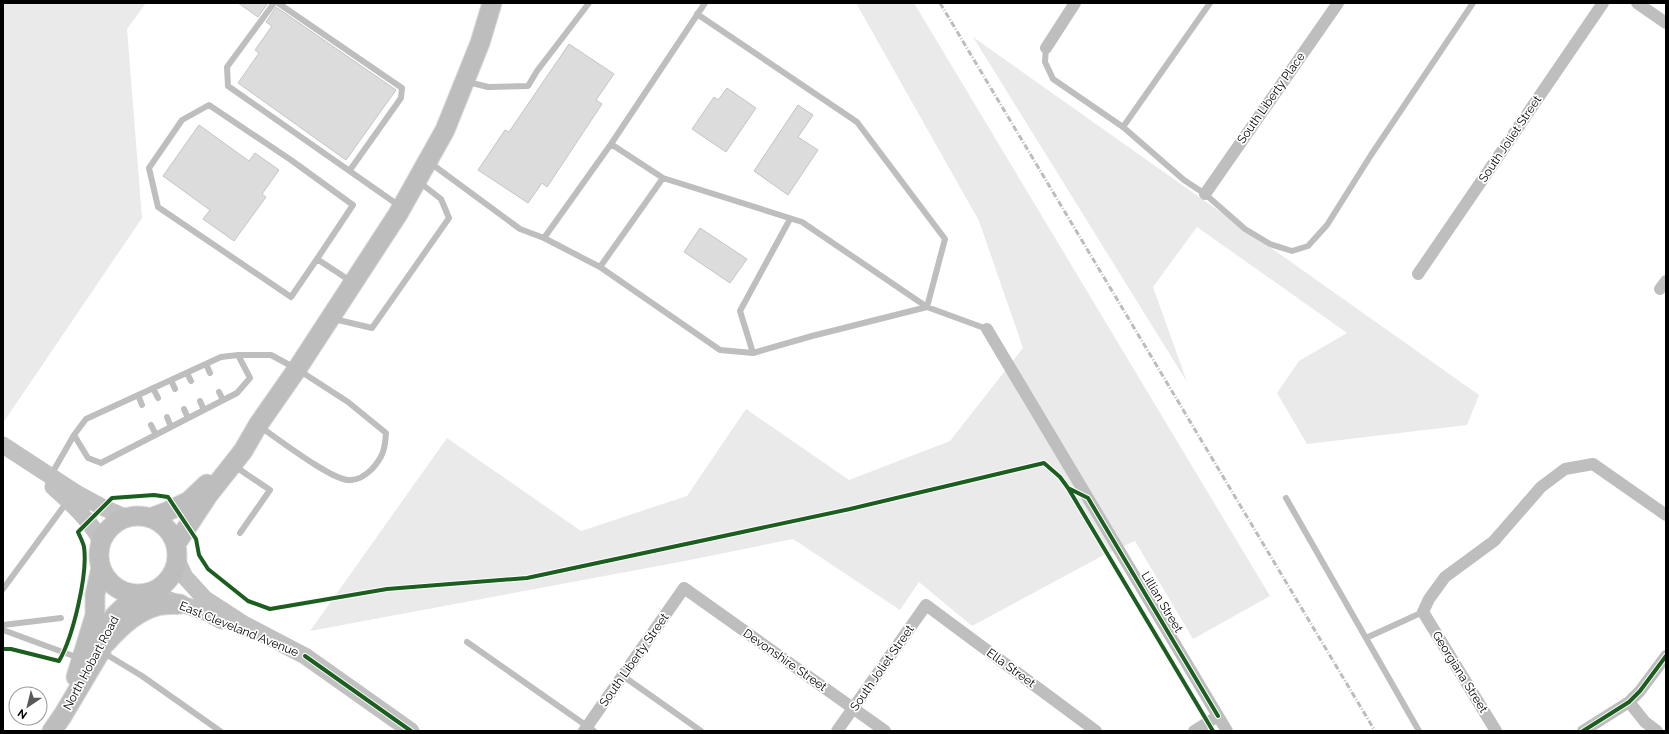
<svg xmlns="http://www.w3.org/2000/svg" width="1669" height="734" viewBox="0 0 1669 734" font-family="Raleway,sans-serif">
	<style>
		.green { fill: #eaeaea }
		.building { fill: #dcdcdc; stroke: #c5c5c5 }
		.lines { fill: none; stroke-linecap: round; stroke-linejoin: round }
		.primary-casing { stroke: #dbdbdb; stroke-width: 21 }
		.lane { stroke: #bebebe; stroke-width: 6 }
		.street { stroke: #bebebe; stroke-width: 12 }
		.secondary { stroke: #c1c1c1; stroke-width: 17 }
		.primary { stroke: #bdbdbd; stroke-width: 19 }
		.rail { stroke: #bdbdbd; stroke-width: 3; stroke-dasharray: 6 2 1 2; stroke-linecap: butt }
		.cycleway-casing { stroke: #fff; stroke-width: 6 }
		.cycleway { stroke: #1b5e20; stroke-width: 4 }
		.labels { text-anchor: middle; stroke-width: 3.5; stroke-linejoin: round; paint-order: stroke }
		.street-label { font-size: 12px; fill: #000; stroke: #fff }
	</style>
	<rect width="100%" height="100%" fill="#fff"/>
	<path class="green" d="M3,3H146L127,29L142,218L3,423Z
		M856,3H914L1270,596L1193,639L1135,541L1102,556L972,626L919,582L900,610L793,539L685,561L310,631L447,438L581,531L687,496L746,409L849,480L950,441L1023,348L979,221Z
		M973,37L1479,395L1467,425L1307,444L1277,393L1299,361L1347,333L1197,227L1153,287L1187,382Z"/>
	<path class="building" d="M238,3H268L258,17Z
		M276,7L396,90L346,160L238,83L259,53L255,50L272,26L266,22Z
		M569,44L614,74L596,100L602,104L547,187L542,183L528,203L478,170L505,130L509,132Z
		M727,88L756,108L726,152L692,129L714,97L718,100Z
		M798,105L813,115L798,137L818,150L788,195L754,171Z
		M199,125L249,161L255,153L279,170L262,194L266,197L234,241L203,219L210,210L163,176Z
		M700,228L747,259L730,283L684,252Z"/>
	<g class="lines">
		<defs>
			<path id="primary" d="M99 555a39 39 0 1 1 78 0a39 39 0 1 1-78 0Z
				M150,518L166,512L189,501L207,484
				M176,544L209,494L243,451L258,425L297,369L398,214L445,130L480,43L492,3
				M106,643C119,628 138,611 157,606C164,604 173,605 180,604
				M76,677L95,615V595L101,567
				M52,731L63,715L101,651L114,616L137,594"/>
		</defs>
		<use href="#primary" class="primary-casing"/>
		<path class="lane" d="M274,3L227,67L228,86L401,207
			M278,3L402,88L401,98L350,170
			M1046,48L1045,62L1053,79L1123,127L1184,180L1205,194L1245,229L1270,244L1292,251L1308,246L1327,225L1371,155L1473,3
			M468,82L488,87L528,86L537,71L589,3
			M1123,127L1210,3
			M611,144L705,3
			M429,162L520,229L544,238L600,267L720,350L753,353L812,336L927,307L987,329
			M544,238L611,144L663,178L802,222L927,307L945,239L857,122L697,14
			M317,259L353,205L291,160L209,105L182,120L149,168L158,207L291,297L317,259L352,282
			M600,267L663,178
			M334,319L372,328L449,218L441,199L419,182
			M753,353L740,311L790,219
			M206,364L210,373
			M187,373L191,381
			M171,380L175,389
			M153,388L158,398
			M219,392L223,400
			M138,395L142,405
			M200,401L204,410
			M184,409L188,418
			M167,417L171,427
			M151,425L156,435
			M74,435L88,458L101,463L237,393L250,378L238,355
			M233,465L270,490L240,533
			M51,475L74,435L86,419L221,357L238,355H271L297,369L348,402L386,433C385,449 383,457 372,469C366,475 357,481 348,480C330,479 277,438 259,426
			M1286,498L1419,731
			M3,589L67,502
			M3,625L61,618
			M3,630L79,658
			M1366,638L1423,612
			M467,642L594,731
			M104,653L142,676L220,731
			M623,676L701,731"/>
		<path class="street" d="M1637,3L1666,23
			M1046,48L1075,3
			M1205,194L1338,3
			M1418,274L1603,3
			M1660,289L1666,281
			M987,329L1227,731
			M1629,702L1645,722L1657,731
			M584,731L684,588L885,731
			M837,731L926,605L1096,731
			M1194,731L1218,716
			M1496,731L1423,612L1429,599L1445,577L1494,541L1541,487L1565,469L1593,464L1666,515
			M1583,731L1629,702L1640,691L1666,656"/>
		<path class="secondary" d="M3,445L78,494L102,507L127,518
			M53,487C71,503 90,520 101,541
			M177,560L185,577L205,599L242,623L305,656L411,731
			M149,593L205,612L222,621"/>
		<use href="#primary" class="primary"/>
		<path class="rail" d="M940,3L1375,731"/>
		<defs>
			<path id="cycleway" d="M1068,488L1213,731
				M3,649H11L59,661C73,637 88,574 84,547C83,542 80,537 78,532L112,498L154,495L168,497L196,539L199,555L208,569L248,601L270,609L387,589L527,578L850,509L1044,463L1060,477L1068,488L1088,498L1218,716
				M305,656L411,731
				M1583,731L1629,702L1640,691L1666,656"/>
		</defs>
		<use href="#cycleway" class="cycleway-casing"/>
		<use href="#cycleway" class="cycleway"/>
	</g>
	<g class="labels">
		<g class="street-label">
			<text transform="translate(1271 98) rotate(-55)" y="4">South Liberty Place</text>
			<text transform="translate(1510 139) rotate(-56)" y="4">South Joliet Street</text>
			<text transform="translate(1162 602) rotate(59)" y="4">Lillian Street</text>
			<text transform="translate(239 629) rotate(22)" y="4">East Cleveland Avenue</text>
			<text transform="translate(634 660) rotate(-55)" y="4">South Liberty Street</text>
			<text transform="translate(785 660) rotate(35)" y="4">Devonshire Street</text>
			<text transform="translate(91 663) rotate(-62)" y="4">North Hobart Road</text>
			<text transform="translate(882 668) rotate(-55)" y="4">South Joliet Street</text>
			<text transform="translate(1011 668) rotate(36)" y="4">Ella Street</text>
			<text transform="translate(1460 672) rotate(58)" y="4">Georgiana Street</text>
		</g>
	</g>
	<rect width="1669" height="734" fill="none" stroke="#000000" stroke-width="8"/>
	<g transform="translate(28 706) rotate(215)"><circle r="19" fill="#ffffff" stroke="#999999"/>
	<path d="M0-3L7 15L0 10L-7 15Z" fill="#595959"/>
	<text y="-6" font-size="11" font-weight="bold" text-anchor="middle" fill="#000000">N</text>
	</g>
</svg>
